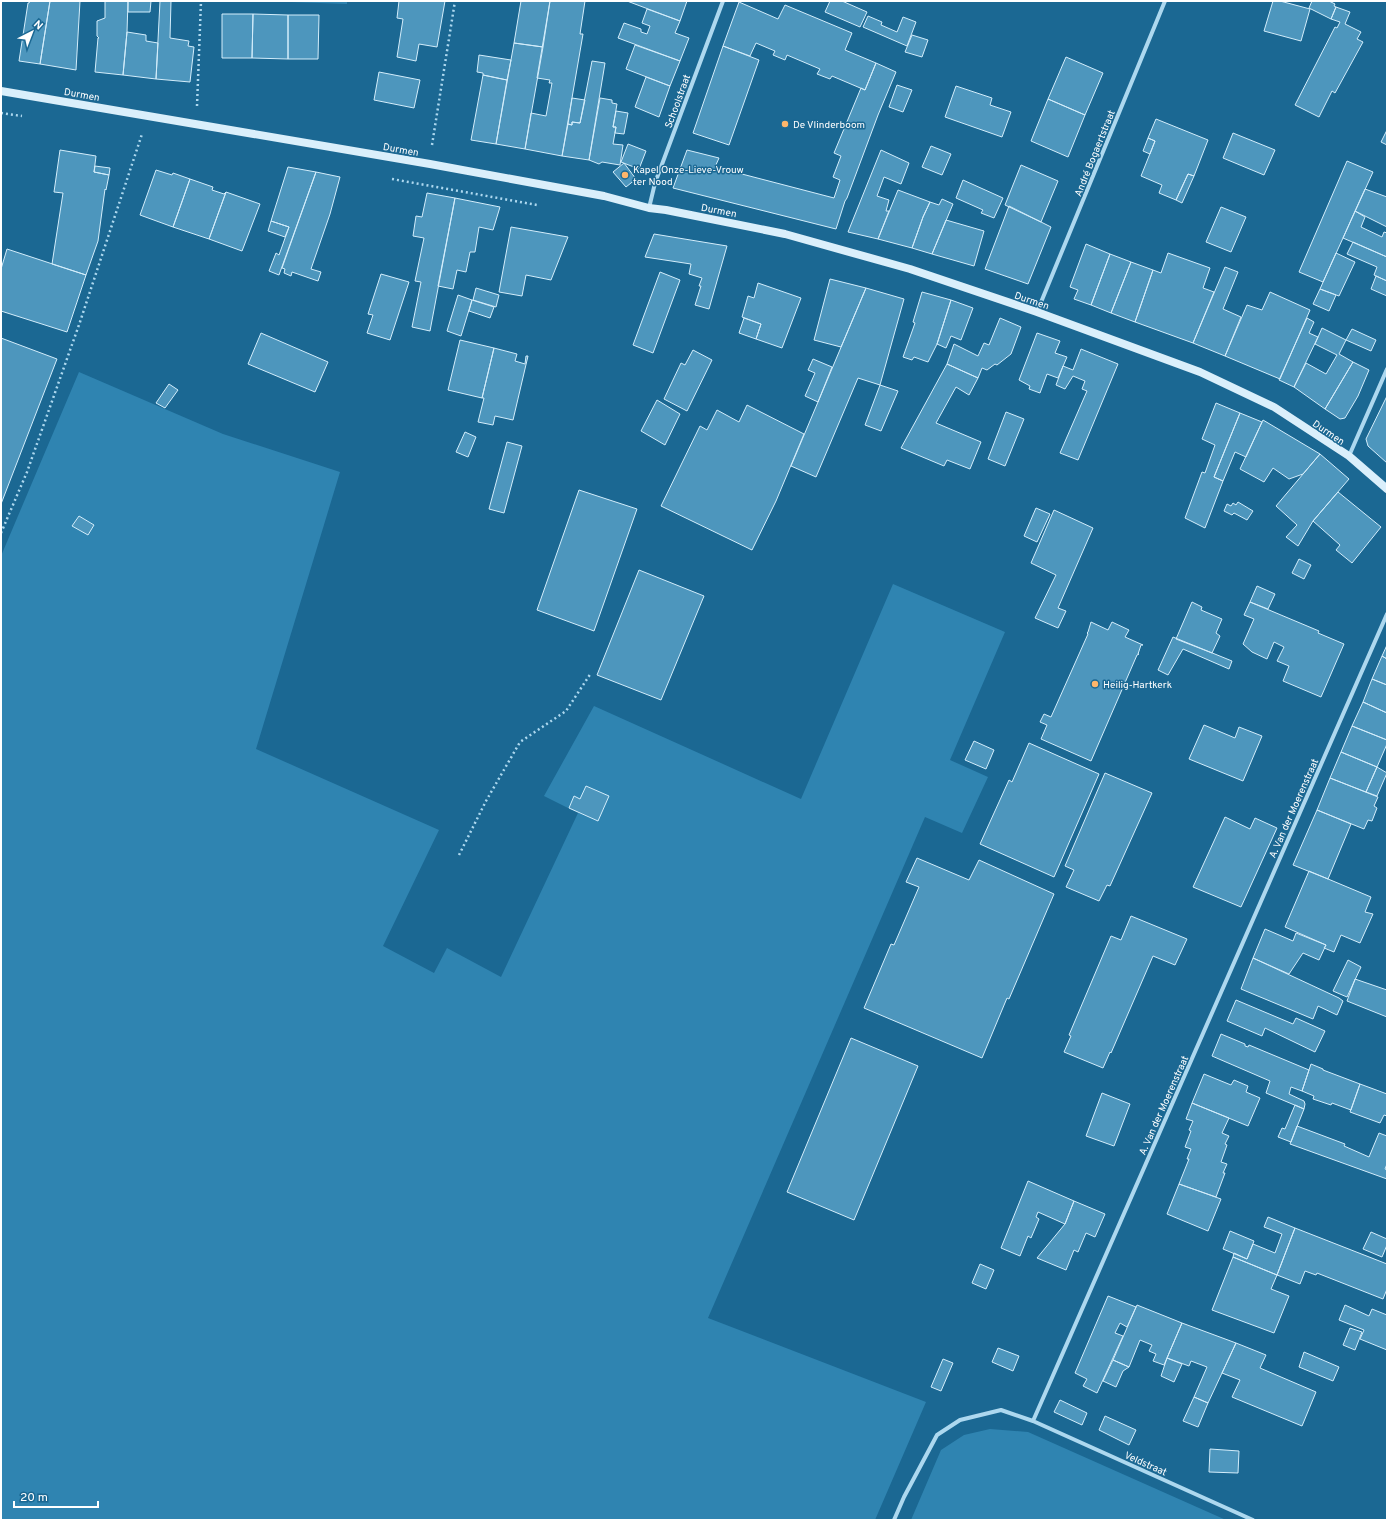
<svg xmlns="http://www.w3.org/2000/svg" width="1388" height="1521" viewBox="0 0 1388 1521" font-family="Overpass,sans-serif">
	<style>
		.green { fill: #2f84b1 }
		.building { fill: #4d96bd; stroke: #d3edfb }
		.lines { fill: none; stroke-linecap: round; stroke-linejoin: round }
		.path { stroke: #add8ef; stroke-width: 2.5; stroke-dasharray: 2 3; stroke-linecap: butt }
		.street { stroke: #add8ef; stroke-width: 4 }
		.secondary { stroke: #daeffb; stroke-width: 8 }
		.poi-dot { fill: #ffb66b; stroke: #1b6893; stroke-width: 1.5 }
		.labels { text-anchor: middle; stroke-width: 3; stroke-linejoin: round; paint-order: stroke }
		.street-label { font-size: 10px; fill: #fff; stroke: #1b6893 }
		.poi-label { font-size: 10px; fill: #fff; stroke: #1b6893; text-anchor: start }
	</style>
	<rect width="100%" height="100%" fill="#1b6893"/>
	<path class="green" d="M264,1H347V4Z
		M79,372L223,434L340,472L256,749L439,830L383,946L434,973L447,948L501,977L578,813L544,796L594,706L801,799L893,584L1005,632L950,760L988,777L962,833L925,817L708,1318L926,1402L875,1520H1V556Z
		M990,1429L1028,1432L1226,1520H911L941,1450L964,1435Z"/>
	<path class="building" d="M30,1H50L40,64L19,61L28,3H29Z
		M50,1H80L76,70L40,64Z
		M105,1H128L127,32L123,75L95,72L98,38H99L97,36V21L105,18Z
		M128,1H151L150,12H128Z
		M160,1H171L170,38L189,41L188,46L194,47L190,82L156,79Z
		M399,1H445L437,47L419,44L416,61L397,57L403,19L397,18Z
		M521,1H550L543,47L514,43Z
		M550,1H585L580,34H583L562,156L525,149L531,113L546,116L552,83H549L550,80L537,78Z
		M627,1H687L680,21Z
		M830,1H842L867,12L860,27L825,12Z
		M1273,1H1280L1310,9L1301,41L1264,31Z
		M1312,1H1329L1335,4L1334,6L1336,7L1331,19L1309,8Z
		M739,2L778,19L785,5L852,33L845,50L876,63L865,90L832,76L830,79L817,74L820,69L787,55L785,60L773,55L775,51L756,43L750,56L723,46Z
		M1336,7L1350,12L1345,24L1361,32L1357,39L1363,42L1335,93L1332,91L1319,117L1295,105L1335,27L1337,28L1340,22L1331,19Z
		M647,9L680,21L675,33L689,38L680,61L618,38L624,23L641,29V32L647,34L650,26L642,23Z
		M222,14H253L252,58H222Z
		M253,14L288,15V59L252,58Z
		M288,15H319L318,59H288Z
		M868,16L882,22L881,25L897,32L903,17L916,22L907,46L863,27Z
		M127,32L146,35V41L158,43L156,79L123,75Z
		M912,35L928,40L922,57L905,52Z
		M514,43L543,47L525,149L496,144Z
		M635,45L680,61L670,86L626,69Z
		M723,46L759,60L729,145L693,133Z
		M479,55L511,60L507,80L483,75V73L477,72Z
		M1066,57L1103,73L1085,115L1048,99Z
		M592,61L605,63L589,160L562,156L568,124L572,125V122L580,123Z
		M876,63L896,72L878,115L847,198L845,201L836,229L673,188L687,150L719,158L715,167L834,198L840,180L833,177L841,156L834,153L861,88L865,90Z
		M379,72L420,80L414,108L374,100Z
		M483,75L507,80L496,144L471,140Z
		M646,77L670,86L659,117L635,107Z
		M897,85L912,90L903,112L889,107Z
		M956,86L992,98L990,105L1011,112L1002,137L945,117Z
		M572,98L585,100L580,123L572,122V125L568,124Z
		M600,98L612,100V103L617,104L613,127H616L613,144L623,145L620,165L602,162L599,164L589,160Z
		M1048,99L1085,115L1068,157L1031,141Z
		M616,111L628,113L624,134L615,133L616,127H613Z
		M1156,119L1208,140L1194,176L1188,174L1176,200L1159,193L1162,185L1141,176L1155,141L1148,138Z
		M1387,130V145L1381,142Z
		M1233,133L1275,150L1264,175L1223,158Z
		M1148,138L1155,141L1150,154L1143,151Z
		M628,144L646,151L639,169L621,162Z
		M931,146L951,154L942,175L922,167Z
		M60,150L96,156L94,172L109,175L106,190L105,189L98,241L86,275L52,264L63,193L54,192Z
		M881,150L909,163L901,184L884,177L877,196L889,200L886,211H889L878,239L848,232Z
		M1347,161L1373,172L1323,282L1299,272Z
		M624,163L636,179L626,187L613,172Z
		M1021,165L1058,181L1041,222L1005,205Z
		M95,166L110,168L109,175L94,172Z
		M288,167L316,172L279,275L269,271L276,253L279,255L289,227L271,221Z
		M156,170L172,175L173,173L190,179L173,227L140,215Z
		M316,172L340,177L330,214L311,269L321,272L318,281L292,272L291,276L284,273L285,269L282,268Z
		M1188,174L1194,176L1182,203L1176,200Z
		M190,179L213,187L212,190L224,194L226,192L209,239L173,227Z
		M963,180L1003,198L994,218L981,213L983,210L956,198Z
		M1365,189L1387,197V227L1355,211Z
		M898,190L930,202L923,217L912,248L878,239Z
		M226,192L260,204L242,251L209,239Z
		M427,193L455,198L430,331L412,327L421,282L415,281L424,238L413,236L416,216L422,217Z
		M455,198L500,207L493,230L479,227L475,252H470L466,272L457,270L453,289L438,286Z
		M942,199L953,204L932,254L912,248L923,217L930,202L939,205Z
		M1009,206L1051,227L1028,284L985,269Z
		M1221,207L1246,217L1231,252L1206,242Z
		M1355,211L1365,217L1361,227L1382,237L1384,232L1387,233V257L1343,238Z
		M946,220L984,231L974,266L932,254Z
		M271,221L289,227L285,237L268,231Z
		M511,227L568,237L551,280L526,275L522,296L499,292Z
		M654,234L727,246L709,309L695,305L701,286H699L702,278L689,274L691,264L645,257Z
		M1353,242L1387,257V281L1374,275L1377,267L1347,254Z
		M1086,244L1110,254L1091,305L1074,299L1078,290L1070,287Z
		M7,249L86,275L67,332L1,311V269Z
		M1168,253L1210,268L1203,288L1214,292L1193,343L1135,322L1153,270L1161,273Z
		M1336,253L1355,262L1339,296L1320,289Z
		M1110,254L1131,262L1111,313L1091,305Z
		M1131,262L1153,270L1135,322L1111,313Z
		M1225,267L1238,272L1223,309L1241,317L1225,356L1193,343Z
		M660,272L680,280L653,353L633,345Z
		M381,274L409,282L390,340L367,333L373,315L368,314Z
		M1376,276L1387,281V296L1371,289Z
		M830,279L866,288L841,347L814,340Z
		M758,283L801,298L782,348L756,339L761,324L742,317L748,296L754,298Z
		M476,288L499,295L496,307L473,300Z
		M866,288L904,299L880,385L858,378L816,477L791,466Z
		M1320,289L1336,295L1329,311L1313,304Z
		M922,292L951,300L937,344L928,362L914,357L912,360L903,357L915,323L913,322Z
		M1270,292L1310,310L1280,379L1225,356L1247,305L1262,310Z
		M458,295L472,300L461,336L447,331Z
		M472,300L494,307L490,318L469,311Z
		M951,300L973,308L961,340L951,336L946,348L937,344Z
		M744,318L761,324L756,339L739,333Z
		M1000,318L1021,327L1011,354L997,365L995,364L987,370L982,368L978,378L947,364L954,344L978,356L984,343L989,345Z
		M1307,318L1314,322L1309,333L1318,337L1294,387L1279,380Z
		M1322,328L1346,340L1339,354L1353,362L1325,409L1294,387L1306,363L1326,374L1337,355L1315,344Z
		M1352,329L1376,340L1371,351L1346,340Z
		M261,333L328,362L315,392L248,364Z
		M1037,333L1060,341L1055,353L1067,357L1058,378L1047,374L1040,393L1029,389L1030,386L1019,380Z
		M1,338L57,359L1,504Z
		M460,340L494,348L482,398L448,390Z
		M494,348L517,354L515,361L525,364L526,356H528L513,420L495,416L493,425L478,422L484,398H482Z
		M1081,349L1118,364L1078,460L1060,453L1087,391L1082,389L1085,381L1073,376L1065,389L1056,385L1063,366L1073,370Z
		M693,350L712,360L687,411L664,399L681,363L685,365Z
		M813,359L832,367L818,402L805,396L815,373L808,370Z
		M1353,362L1369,370L1358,396L1345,418L1340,419L1325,409Z
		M947,364L978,378L969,395L956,387L936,423L981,442L970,469L947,460L944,466L901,448Z
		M169,384L178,390L165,408L156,403Z
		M880,385L898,391L881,431L865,425Z
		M1387,396V463L1368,446L1366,439Z
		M657,400L680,414L665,445L641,431Z
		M1216,403L1240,413L1214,477L1223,481L1205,528L1185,518L1202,472L1205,473L1215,445L1202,439Z
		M747,405L804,434L776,501L752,550L661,506L700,426L707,430L717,410L739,422Z
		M1006,412L1024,419L1005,466L988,459Z
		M1240,413L1262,422L1246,457L1235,452L1223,481L1214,477Z
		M1263,420L1320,454L1303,474L1289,479L1273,468L1264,482L1240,469Z
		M465,432L476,437L468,457L456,452Z
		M507,442L522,446L504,513L489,509Z
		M1320,454L1349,479L1313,521L1298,546L1286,537L1297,525L1276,506Z
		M579,490L637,509L594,631L537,610Z
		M1338,492L1381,527L1352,563L1336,550L1340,545L1313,521Z
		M1238,502L1253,511L1247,520L1234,513L1232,515L1224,511L1227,504L1231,506L1233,503L1236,505Z
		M1036,508L1050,514L1037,542L1024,536Z
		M1054,510L1093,528L1058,608L1066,611L1058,628L1035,618L1056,575L1031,563Z
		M79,516L94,525L88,535L72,526Z
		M1299,559L1311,565L1304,579L1292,573Z
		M639,570L704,596L661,700L597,675Z
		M1257,586L1275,594L1268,609L1250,602Z
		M1192,602L1202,607L1201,610L1222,619L1216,633L1220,636L1212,653L1176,639Z
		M1250,602L1319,631L1318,633L1344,644L1321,697L1283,681L1289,666L1277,661L1284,647L1274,642L1267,659L1252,652L1243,644L1254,619L1244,615Z
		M1091,622L1108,630L1112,622L1129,630L1125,637L1143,645H1141L1138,654H1139L1137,655L1091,761L1041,739L1047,725L1040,722L1044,714L1051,717L1088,634L1087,633L1088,632Z
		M1173,637L1232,661L1229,669L1183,649L1168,675L1158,670Z
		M1387,645V659L1382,656Z
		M1382,656L1387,659V685L1372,679Z
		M1372,679L1387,685V713L1363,702Z
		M1363,702L1387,713V740L1352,726Z
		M1204,725L1235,738L1239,727L1262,736L1243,781L1189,759Z
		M1352,726L1387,740V744L1377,767L1341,752Z
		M974,741L994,750L986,769L965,760Z
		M1029,743L1099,774L1054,877L980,844L1009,780L1012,782Z
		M1341,752L1377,767L1366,792L1330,778Z
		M1377,767L1387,773L1377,796L1366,792Z
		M1105,773L1152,793L1110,886L1107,885L1099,901L1066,887L1074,870L1065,866Z
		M1330,778L1378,797L1374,806L1377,808L1372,821L1368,820L1364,829L1317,810Z
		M586,786L609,796L598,821L569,808L574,796L580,799Z
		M1317,810L1351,824L1328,879L1293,865Z
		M1225,817L1250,829L1255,818L1277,828L1241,907L1193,887Z
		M917,858L969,880L979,860L1054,894L1009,999L1007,998L982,1058L864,1008L891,944L894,945L919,887L906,882Z
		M1309,871L1371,897L1365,912L1373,914L1360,943L1341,935L1334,952L1324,948L1326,945L1285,927Z
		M1131,916L1187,939L1175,965L1153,956L1111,1053L1110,1052L1103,1068L1064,1052L1071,1036L1069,1035L1111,936L1121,940Z
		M1265,929L1293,941L1296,933L1326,945L1319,960L1303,953L1289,974L1253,958Z
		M1253,958L1339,998L1343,1001L1337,1015L1318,1006L1313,1019L1241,989Z
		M1348,960L1361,967L1347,997L1333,991Z
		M1355,979L1387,990V1017L1347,1001Z
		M1236,1000L1293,1024L1296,1018L1325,1031L1315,1052L1265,1028L1262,1036L1227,1021Z
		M1221,1034L1245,1044V1046L1248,1047L1249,1045L1309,1070L1302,1091L1291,1087L1289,1094L1304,1101L1305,1104L1304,1109L1266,1093L1270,1081L1212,1056Z
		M851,1038L918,1066L854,1220L787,1192Z
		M1311,1064L1323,1069V1070L1360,1084L1351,1110L1332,1103L1331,1105L1313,1099L1314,1096L1302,1091Z
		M1204,1074L1231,1085L1234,1080L1248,1086L1246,1092L1260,1098L1248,1126L1192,1103Z
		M1360,1084L1387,1094V1116L1384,1115L1380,1123L1350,1112Z
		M1102,1093L1130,1104L1114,1146L1086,1136Z
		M1192,1103L1229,1118L1222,1133L1229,1136L1225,1144L1227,1145L1221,1162L1227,1164L1223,1173H1225L1216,1197L1179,1184L1189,1159H1187L1191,1149L1185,1147L1191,1131L1189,1130L1193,1121L1186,1119Z
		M1295,1105L1304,1109L1291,1142L1278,1137L1282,1128L1285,1129Z
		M1297,1126L1345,1144L1344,1146L1369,1157L1379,1133L1387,1136V1164L1385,1169L1387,1170V1179L1290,1144Z
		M1028,1181L1074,1201L1065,1224L1038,1212L1036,1217L1039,1219L1031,1238L1028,1236L1020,1256L1001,1248Z
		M1179,1184L1221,1199L1208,1231L1167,1214Z
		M1074,1201L1105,1214L1095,1237L1086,1233L1078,1252L1074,1250L1066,1270L1037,1258L1065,1224Z
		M1268,1217L1295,1228L1277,1275L1233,1257L1234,1253L1247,1259L1253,1244L1275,1253L1282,1234L1264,1227Z
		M1295,1228L1387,1264V1289L1383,1299L1317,1273L1316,1275L1305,1271L1300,1284L1277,1275Z
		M1230,1231L1254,1241L1247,1259L1223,1249Z
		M1371,1232L1387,1239V1245L1382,1257L1363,1249Z
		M1233,1257L1277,1275L1271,1289L1289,1296L1274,1333L1212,1310Z
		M980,1264L994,1270L986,1289L972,1283Z
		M1108,1296L1136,1307L1127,1327L1120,1323L1115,1333L1123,1336L1097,1393L1083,1386L1087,1379L1075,1373Z
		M1137,1305L1182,1323L1164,1365L1153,1361L1156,1354L1149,1351L1152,1345L1140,1340L1129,1367L1113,1360Z
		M1345,1305L1369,1316L1372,1309L1387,1315V1350L1360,1339L1364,1330L1339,1320Z
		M1182,1323L1236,1343L1208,1403L1194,1397L1207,1367L1191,1361L1189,1366L1167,1358Z
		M1350,1328L1362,1332L1355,1350L1343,1345Z
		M1236,1343L1266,1355L1260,1368L1316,1392L1302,1426L1232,1397L1240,1380L1222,1373Z
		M998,1348L1019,1356L1013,1371L992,1362Z
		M1304,1352L1339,1367L1333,1381L1299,1367Z
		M1167,1358L1182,1364L1174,1382L1161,1376Z
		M943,1359L953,1363L941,1391L931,1387Z
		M1113,1360L1129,1367L1123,1371L1116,1387L1103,1381Z
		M1194,1397L1208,1403L1198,1427L1183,1421Z
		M1060,1400L1087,1413L1082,1425L1054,1412Z
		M1105,1416L1136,1430L1129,1445L1099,1430Z
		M1210,1449L1239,1451L1238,1473L1209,1472Z"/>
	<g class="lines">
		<path class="path" d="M197,106L201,1
			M1,113L22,116
			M432,145L455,1
			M392,179L537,205
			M1,533L27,472L80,322L142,134
			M459,855L486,801L520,742L566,711L591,673"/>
		<path class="street" d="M649,208L655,183L723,1
			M1037,312L1165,1
			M1349,456L1387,369
			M1033,1421L1387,614
			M894,1520L904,1497L937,1435L960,1420L1001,1410L1033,1421L1253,1520"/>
		<path class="secondary" d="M1,91L430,164L604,196L649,208L666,210L785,234L910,269L1037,312L1200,372L1274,407L1349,456L1387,489"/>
	</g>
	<g class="poi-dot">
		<circle cx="785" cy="124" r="4"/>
		<circle cx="625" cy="175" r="4"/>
		<circle cx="1095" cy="684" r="4"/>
	</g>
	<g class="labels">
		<g class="street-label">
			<text transform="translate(82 94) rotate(10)" y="4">Durmen</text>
			<text transform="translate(677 101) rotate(-70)" y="4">Schoolstraat</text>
			<text transform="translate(401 149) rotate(10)" y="4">Durmen</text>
			<text transform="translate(1094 153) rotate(-68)" y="4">André Bogaertstraat</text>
			<text transform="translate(719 210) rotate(11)" y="4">Durmen</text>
			<text transform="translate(1032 300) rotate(19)" y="4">Durmen</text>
			<text transform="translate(1329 432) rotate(34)" y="4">Durmen</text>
			<text transform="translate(1293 808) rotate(-66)" y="4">A. Van der Moerenstraat</text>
			<text transform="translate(1163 1105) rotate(-66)" y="4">A. Van der Moerenstraat</text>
			<text transform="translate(1146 1463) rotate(24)" y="4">Veldstraat</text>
		</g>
		<g class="poi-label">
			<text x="793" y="128">De Vlinderboom</text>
			<text x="633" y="173">Kapel Onze-Lieve-Vrouw<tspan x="633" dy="12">ter Nood</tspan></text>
			<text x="1103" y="688">Heilig-Hartkerk</text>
		</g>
	</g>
	<rect width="1388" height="1521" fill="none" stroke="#ffffff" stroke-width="4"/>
	<g transform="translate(32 32) rotate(42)" stroke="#1b6893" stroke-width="3" paint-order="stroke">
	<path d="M0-3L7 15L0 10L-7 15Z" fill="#ffffff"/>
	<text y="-6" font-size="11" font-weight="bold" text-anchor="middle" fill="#ffffff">N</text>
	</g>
	<path d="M14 1501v6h84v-6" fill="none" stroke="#ffffff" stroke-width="2"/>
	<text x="20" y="1501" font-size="12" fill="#ffffff" stroke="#1b6893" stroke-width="3" paint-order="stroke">20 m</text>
</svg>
